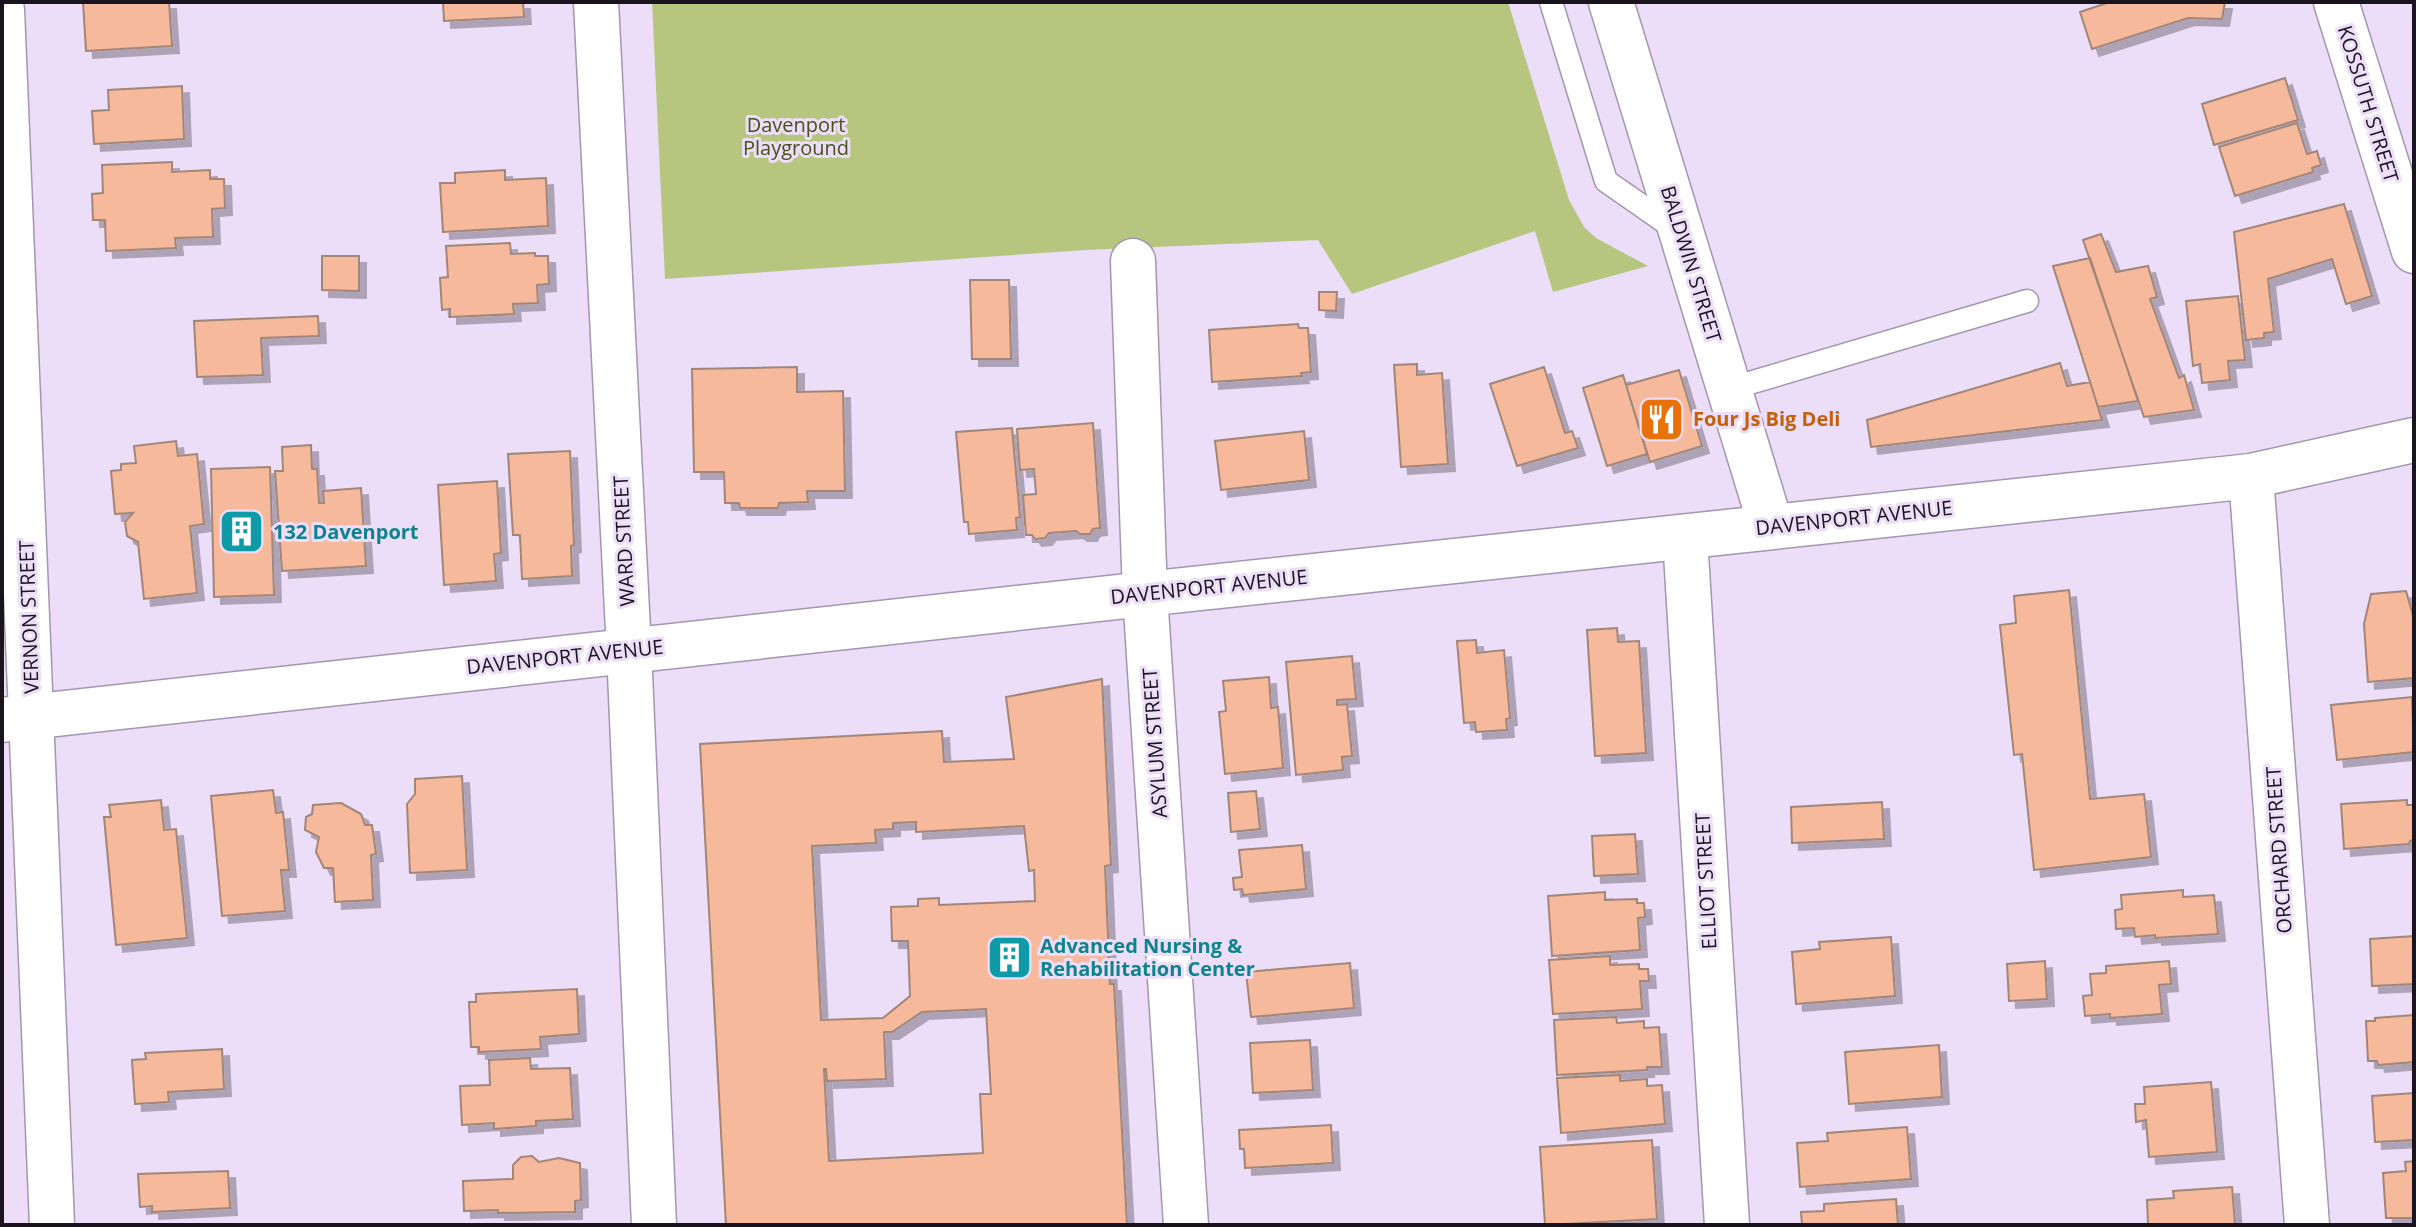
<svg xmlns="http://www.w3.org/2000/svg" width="2416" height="1227" viewBox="0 0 2416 1227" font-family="'Open Sans',sans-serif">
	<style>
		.green { fill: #b6c67e }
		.building { fill: #f6b99b; stroke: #a18679; stroke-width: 2; fill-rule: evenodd; filter: url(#shadow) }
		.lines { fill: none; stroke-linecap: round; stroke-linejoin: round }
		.lane-casing { stroke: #a496af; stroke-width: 25 }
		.street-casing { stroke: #a496af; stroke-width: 47 }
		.secondary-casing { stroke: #a496af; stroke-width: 47 }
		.lane { stroke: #fff; stroke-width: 22 }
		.street { stroke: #fff; stroke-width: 44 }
		.secondary { stroke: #fff; stroke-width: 44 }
		.labels { text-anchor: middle; stroke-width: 6; stroke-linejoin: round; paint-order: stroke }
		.street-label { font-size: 20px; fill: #1a141e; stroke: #ecddf8 }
		.park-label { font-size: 20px; fill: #475119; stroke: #ecddf8 }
		.food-label { font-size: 20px; font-weight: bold; fill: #c56008; stroke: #ecddf8; text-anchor: start }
		.culture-label { font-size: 20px; font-weight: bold; fill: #0d838f; stroke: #ecddf8; text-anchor: start }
	</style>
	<defs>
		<filter id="shadow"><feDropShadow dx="7" dy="7" stdDeviation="0" flood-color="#0004"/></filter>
	</defs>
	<rect width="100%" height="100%" fill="#ecddf8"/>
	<path class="green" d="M652,2H1508L1569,200L1584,227L1596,238L1648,266L1553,292L1535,231L1352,294L1318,240L1085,250L665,279Z"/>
	<path class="building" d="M83,2H169L172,46L86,51Z
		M443,2H523L524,17L444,21Z
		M2110,2H2225L2222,19L2188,18L2092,49L2080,12Z
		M2285,78L2298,120L2214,145L2202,104Z
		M182,86L184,139L94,144L92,111L109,110L108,90Z
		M2297,123L2307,154L2317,151L2321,165L2312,168L2313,172L2235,196L2219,147Z
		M172,162V172L210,170V179H224L225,208L212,209L213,237L175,238L176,248L106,251L105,220H93L92,194L103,193L102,165Z
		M505,170V180L546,178L548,226L443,232L440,183H455V173Z
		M2344,204L2372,296L2346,304L2332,259L2268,279L2274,332L2264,333V338L2246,340L2234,232Z
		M2101,234L2116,272L2148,266L2157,297L2150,299L2179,378L2184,375L2194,410L2144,417L2083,240Z
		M510,243L511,254L535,253V256H548L549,284L537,285L538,303L513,304L514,314L450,317V309L442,310L440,278L448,277L446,246Z
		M322,256H359V291L322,290Z
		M2090,258L2138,401L2098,407L2053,266Z
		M970,280H1009L1011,359H972Z
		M1319,292H1337L1336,311L1319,310Z
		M2238,296L2245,360L2228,361L2230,380L2202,383L2200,364L2193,366L2186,301Z
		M318,316L319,336L261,338L263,375L197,377L194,321Z
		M1298,324L1299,328H1308L1311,372L1301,373L1302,376L1212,382L1209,330Z
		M2060,363L2067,386L2090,382L2102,420L1871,447L1867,420Z
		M1417,364V375L1442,373L1448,464L1401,467L1394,365Z
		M797,367V392L843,391L845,491H807L808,502L779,503L778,508H740L739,503H725L724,472H694L692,369Z
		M1544,367L1565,433L1572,431L1578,448L1517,466L1490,384Z
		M1679,370L1702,446L1650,462L1626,385Z
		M1623,375L1647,454L1607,466L1583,388Z
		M1093,423L1100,528L1093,529L1090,534H1080L1076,531L1049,533L1045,538L1035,539L1032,535H1026L1023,495L1036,494L1034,469L1020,470L1017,429Z
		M1012,428L1020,517L1016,518L1017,530L969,534L968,522H964L956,432Z
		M1304,431L1309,480L1221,490L1215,441Z
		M176,441L178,456L197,454L204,524L190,526L197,593L144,599L138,542L127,536L125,522L133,513L115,514L111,471L121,470V464L136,463L134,446Z
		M311,445L312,469H317L319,503H324L323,491L361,488L366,566L282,571L275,471H283L282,447Z
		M570,451L574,545L571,546L572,576L522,579L520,535H513L508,454Z
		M270,467L274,595L214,597L211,469Z
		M497,481L501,553L494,554L496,581L444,585L438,485Z
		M2069,590L2090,799L2144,794L2151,857L2034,870L2022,754L2014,755L2000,625L2016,623L2014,596Z
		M2406,591L2414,619V678L2368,682L2364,624L2371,594Z
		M1617,628L1618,642L1639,641L1646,753L1595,756L1587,630Z
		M1476,640L1477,653L1504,650L1510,718L1506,719L1507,730L1476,732L1475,722L1464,723L1457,641Z
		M1352,656L1356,699L1337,700V705L1347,704L1352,756L1342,757L1343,770L1296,775L1286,662Z
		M1269,677L1271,708L1278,707L1283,768L1225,774L1219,712L1226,711L1223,681Z
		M1102,679L1111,865L1105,866L1110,984H1114L1127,1225H726L700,744L942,731L944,762L1014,759L1006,697ZM916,822V832L1024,826L1029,871L1034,870L1035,901L939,905V898L918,899V906L891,907L892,941H908L910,996L883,1018L821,1020L812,846L876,843L875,830L893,829V823ZM986,1009L991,1094H980L983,1153L829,1161L824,1069H826L827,1081L886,1079L884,1032H892L922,1012Z
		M2412,697L2414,752L2337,760L2331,705Z
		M462,776L467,870L410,873L407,804L415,794V779Z
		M273,790L276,813L283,812L289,870H281L285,911L222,916L211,796Z
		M1256,791L1260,829L1231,832L1228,793Z
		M161,800L164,830L176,829L187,938L116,945L104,817H111L109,805Z
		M2407,800V805H2414V840L2410,841L2409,844L2344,849L2341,804Z
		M1882,802L1884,839L1792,843L1791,807Z
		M341,803L361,814L365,825H372L376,854L371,855L373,900L335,902L333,868H324L316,852L319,837L305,830L306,817L312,814L313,805Z
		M1635,834L1638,874L1594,876L1592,836Z
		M1302,845L1306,889L1243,895L1242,889L1234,890L1233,878L1242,877L1239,850Z
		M2183,890V897L2214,895L2218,934L2155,938V935L2135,937L2134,928L2116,929L2115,910L2122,909L2121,895Z
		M1605,892V900L1637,899V903H1644L1645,917L1638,918L1640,950L1552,956L1548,896Z
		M2414,936V984L2372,986L2370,939Z
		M1891,937L1895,996L1796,1004L1792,952L1820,949L1819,942Z
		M1610,956V965L1639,964V969H1648L1649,981H1640L1642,1009L1553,1014L1549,960Z
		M2045,961L2047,999L2009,1001L2007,964Z
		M2169,961L2171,984L2159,985L2162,1014L2110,1018V1014L2085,1016L2083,996L2092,995L2090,974L2106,973V966Z
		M1350,963L1354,1008L1251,1017L1246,972Z
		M577,989L579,1034L540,1037L541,1049L479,1052V1047H471L469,1002H476V994Z
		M2414,1015V1062L2378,1065L2377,1061H2368L2366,1021H2375V1018Z
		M1616,1017L1617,1023L1644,1021V1028L1659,1027L1662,1067H1647V1070L1557,1075L1554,1020Z
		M1310,1040L1313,1090L1253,1093L1250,1043Z
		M1939,1045L1942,1097L1849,1104L1845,1052Z
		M222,1049L224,1089L168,1092L169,1102L135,1104L132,1060L146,1059L145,1053Z
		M530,1058L531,1069L570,1068L573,1119L536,1121V1126L494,1129V1123L462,1125L460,1086L490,1085L489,1060Z
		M1620,1075V1081L1647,1079V1086L1662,1085L1665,1124L1561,1133L1557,1078Z
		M2211,1082L2217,1152L2149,1157L2146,1120L2136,1122L2135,1104H2145L2144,1087Z
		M2414,1093V1140L2375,1142L2372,1096Z
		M1331,1125L1333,1163L1245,1168L1244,1149H1240L1239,1130Z
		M1907,1127L1911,1179L1800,1187L1797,1143L1828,1141L1827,1133Z
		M1652,1140L1657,1219L1545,1225L1540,1147Z
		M532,1156L539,1162L559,1158L580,1163L581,1200L575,1201V1212L498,1213V1210L464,1211L463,1181L513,1179V1165L521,1157Z
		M2414,1161V1218H2386L2383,1173L2406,1171L2405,1162Z
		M228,1171L230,1208L152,1212V1206L140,1207L138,1174Z
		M2232,1187L2235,1225H2148L2147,1200L2174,1198L2173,1191Z
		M1896,1199L1898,1225H1802L1801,1212L1824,1211V1204Z"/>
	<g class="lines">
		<defs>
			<path id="lane" d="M1551,2L1606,181L1675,229
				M1729,389L2027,301"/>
			<path id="street" d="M596,2L629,650L654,1225
				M1611,2L1771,526
				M2336,2L2414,251
				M2,10L52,1225
				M1133,261L1145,594L1186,1225
				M1685,537L1727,1225"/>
			<path id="secondary" d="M2251,476L2307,1225
				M2,720L1145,594L2251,476L2414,440"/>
		</defs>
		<use href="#lane" class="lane-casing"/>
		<use href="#street" class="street-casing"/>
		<use href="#secondary" class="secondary-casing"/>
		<use href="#lane" class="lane"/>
		<use href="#street" class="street"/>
		<use href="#secondary" class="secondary"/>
	</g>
	<defs>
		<symbol id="restaurant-square" viewBox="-11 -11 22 22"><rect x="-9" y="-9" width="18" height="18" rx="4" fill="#e8710a" stroke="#ecddf8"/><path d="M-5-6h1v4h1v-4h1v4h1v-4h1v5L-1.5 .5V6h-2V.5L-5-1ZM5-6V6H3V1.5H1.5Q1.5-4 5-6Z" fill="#fff"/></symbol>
		<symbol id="building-square" viewBox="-11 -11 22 22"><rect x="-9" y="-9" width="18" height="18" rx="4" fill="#0f9aa8" stroke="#ecddf8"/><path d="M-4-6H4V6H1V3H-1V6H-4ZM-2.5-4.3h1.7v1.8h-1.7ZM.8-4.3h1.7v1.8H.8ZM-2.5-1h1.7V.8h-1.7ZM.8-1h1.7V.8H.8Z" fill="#fff"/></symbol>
	</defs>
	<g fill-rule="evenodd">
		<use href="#restaurant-square" x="1636" y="394" width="51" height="51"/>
		<use href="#building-square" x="216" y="506" width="51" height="51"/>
		<use href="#building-square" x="984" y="932" width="51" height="51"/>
	</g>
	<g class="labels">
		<g class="street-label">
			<text transform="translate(2368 104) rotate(73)" y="7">KOSSUTH STREET</text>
			<text transform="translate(1691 264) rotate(73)" y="7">BALDWIN STREET</text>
			<text transform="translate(1854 518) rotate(-6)" y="7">DAVENPORT AVENUE</text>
			<text transform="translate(624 541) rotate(-93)" y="7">WARD STREET</text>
			<text transform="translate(1209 587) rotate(-6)" y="7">DAVENPORT AVENUE</text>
			<text transform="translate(29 617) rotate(-92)" y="7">VERNON STREET</text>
			<text transform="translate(565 657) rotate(-6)" y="7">DAVENPORT AVENUE</text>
			<text transform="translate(1155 743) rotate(-94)" y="7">ASYLUM STREET</text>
			<text transform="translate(2279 850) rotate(-94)" y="7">ORCHARD STREET</text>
			<text transform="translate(1706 881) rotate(-93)" y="7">ELLIOT STREET</text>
		</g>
		<g class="park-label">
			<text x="796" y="132">Davenport<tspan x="796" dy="23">Playground</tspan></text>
		</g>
		<g class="food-label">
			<text x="1693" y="426">Four Js Big Deli</text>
		</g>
		<g class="culture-label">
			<text x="273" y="539">132 Davenport</text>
			<text x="1040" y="953">Advanced Nursing &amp;<tspan x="1040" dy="23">Rehabilitation Center</tspan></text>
		</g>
	</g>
	<rect width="2416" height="1227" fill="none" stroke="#1a141e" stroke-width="8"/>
</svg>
